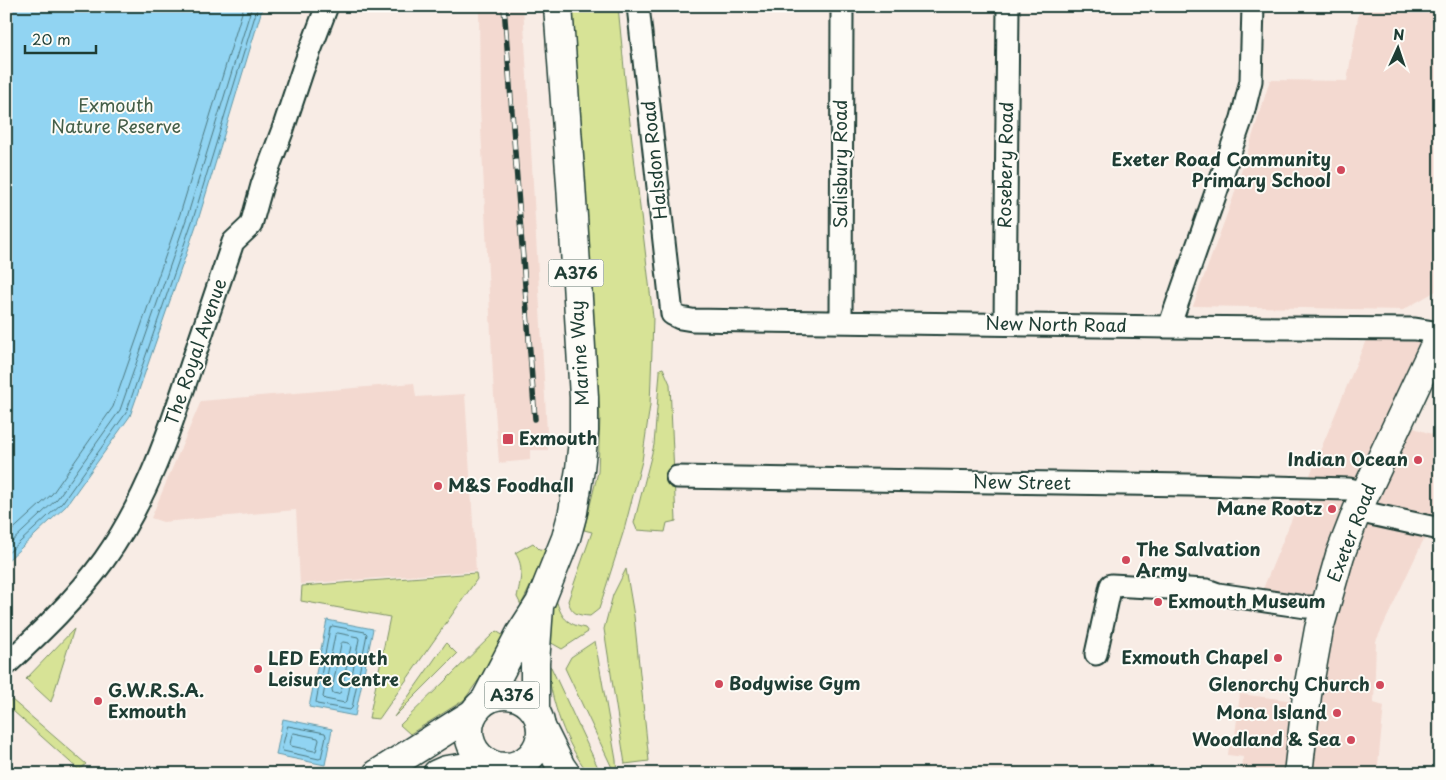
<svg xmlns="http://www.w3.org/2000/svg" width="1446" height="780" viewBox="0 0 1446 780" font-family="'Playpen Sans',sans-serif">
	<style>
		.built { fill: #f3d9d0 }
		.green { fill: #d7e396; stroke: #7b9065 }
		.water { fill: #91d4f2; stroke: #6398a6 }
		.lines { fill: none; stroke-linecap: round; stroke-linejoin: round }
		.shore { stroke: #4d7980; stroke-width: 1 }
		.street-casing { stroke: #1f3d34; stroke-width: 25 }
		.secondary-casing { stroke: #1f3d34; stroke-width: 31 }
		.highway-casing { stroke: #1f3d34; stroke-width: 31 }
		.street { stroke: #fdfcf7; stroke-width: 21 }
		.secondary { stroke: #fdfcf7; stroke-width: 28 }
		.highway { stroke: #fdfcf7; stroke-width: 28 }
		.rail-casing { stroke: #1f3d34; stroke-width: 5.5 }
		.rail { stroke: #fdfcf7; stroke-width: 4; stroke-dasharray: 11; stroke-linecap: butt }
		.poi-dot { fill: #d1495b; stroke: #fdfcf7; stroke-width: 2 }
		.labels { text-anchor: middle; stroke-width: 4; stroke-linejoin: round; paint-order: stroke }
		.shield { fill: #fdfcf7; stroke: #62766e; stroke-width: 1 }
		.shield-label { font-size: 16px; font-weight: bold; fill: #1f3d34 }
		.park-label { font-size: 18px; fill: #445e48; stroke: #fdfcf7 }
		.street-label { font-size: 18px; fill: #1f3d34; stroke: #fdfcf7 }
		.poi-label { font-size: 18px; font-weight: bold; fill: #1f3d34; stroke: #fdfcf7; text-anchor: end }
	</style>
	<rect width="100%" height="100%" fill="#f8ece5"/>
	<filter id="ink" filterUnits="userSpaceOnUse"><feTurbulence type="fractalNoise" baseFrequency=".02" numOctaves="2"/><feDisplacementMap in="SourceGraphic" scale="10" xChannelSelector="R" yChannelSelector="G"/><feConvolveMatrix kernelMatrix="1 2 1 2 8 2 1 2 1" color-interpolation-filters="sRGB"/></filter>
	<g filter="url(#ink)">
		<path class="built" d="M479,6H523L548,450H530V460L499,463L494,397L480,107Z
			M1360,6H1440V281L1436,291L1403,310L1193,306L1233,198L1270,80L1347,81Z
			M1366,340L1424,342L1388,419L1440,437V517L1422,543L1376,641L1374,703L1384,706L1377,774H1241L1243,757L1228,755L1230,735H1235L1240,694L1295,701L1316,604L1262,591Z
			M414,383L416,397L465,394L476,571L300,584L296,510L163,522L151,518L201,401Z"/>
		<path class="green" d="M569,6H618L626,89L653,317L652,350L650,405L642,461L624,530L599,609L590,616C577,615 572,614 568,601L592,532L584,530L598,472L600,418L583,166Z
			M663,368L670,384L676,521L667,523L665,532L637,530L634,523L654,445L660,372V369Z
			M533,543L539,549L548,550L521,605L517,597C520,582 525,566 515,553Z
			M626,569L634,616L649,761L625,764L604,629L613,595Z
			M476,573L477,579L379,719L369,718L390,617L301,601L302,586Z
			M556,599C561,618 567,624 585,628L588,632L562,649L548,641L552,610Z
			M74,629L51,702L26,679Z
			M496,631L504,636L480,678L464,700L410,734L400,725Z
			M595,641L616,760L617,774H615L565,668L571,657Z
			M446,643L457,654L394,717Z
			M547,665L551,667L601,774H589C565,743 552,704 547,665Z
			M12,700L86,764L79,770L13,711L6,713V703Z"/>
		<path class="water" d="M6,6H263L199,217L130,416L66,506L6,562Z
			M327,620L373,629L355,716L309,707Z
			M283,719L332,729L325,765L276,755Z"/>
		<g class="lines">
			<path class="shore" d="M6,536L52,494L113,407L181,211L244,6
				M6,547L57,499L120,410L188,214L252,6
				M6,555L62,503L126,413L194,216L258,6
				M333,626L365,632L367,634L352,708L350,710L317,704L316,702L330,628Z
				M338,633L358,637L359,639L347,701L345,703L325,699L323,697L335,635Z
				M343,642L349,643L351,646L341,692L338,694L333,693L332,690L341,644Z
				M288,726L325,733L326,736L321,758L319,759L283,751L282,749Z
				M294,733L318,738L319,740L316,751H314L291,746L290,744L292,735Z"/>
			<defs>
				<path id="street" d="M638,6L672,314L680,318L692,320L1169,327L1415,329L1440,333
					M841,321L842,6
					M1005,324L1008,6
					M1169,327L1242,118L1251,81L1253,6
					M677,477L1189,485L1349,489L1366,493
					M1357,511L1440,529
					M1096,654L1111,585L1207,590L1218,594L1306,607H1325
					M6,665C41,632 76,599 104,560C147,500 170,430 193,360C206,321 220,281 233,242L251,225L262,185L283,129L303,69L327,6"/>
				<path id="secondary" d="M541,727L561,767L566,774
					M503,767L519,774
					M377,774L472,714
					M437,774L446,770L489,764
					M1298,774L1307,695L1319,629L1340,555L1357,511L1440,334"/>
				<path id="highway" d="M469 731a36 36 0 1 1 72 0a36 36 0 1 1-72 0Z
					M486,699L520,634L540,603L566,538L573,512L580,469L584,431V397L571,184L558,6
					M535,710V663L539,607"/>
			</defs>
			<use href="#street" class="street-casing"/>
			<use href="#secondary" class="secondary-casing"/>
			<use href="#highway" class="highway-casing"/>
			<use href="#street" class="street"/>
			<use href="#secondary" class="secondary"/>
			<use href="#highway" class="highway"/>
			<defs>
				<path id="rail" d="M504,6L535,419"/>
			</defs>
			<use href="#rail" class="rail-casing"/>
			<use href="#rail" class="rail"/>
		</g>
	</g>
	<g class="poi-dot">
		<circle cx="1341" cy="170" r="5"/>
		<rect x="502" y="433" width="12" height="12" rx="2.5"/>
		<circle cx="1418" cy="460" r="5"/>
		<circle cx="438" cy="486" r="5"/>
		<circle cx="1332" cy="509" r="5"/>
		<circle cx="1126" cy="560" r="5"/>
		<circle cx="1158" cy="602" r="5"/>
		<circle cx="1278" cy="658" r="5"/>
		<circle cx="258" cy="669" r="5"/>
		<circle cx="719" cy="684" r="5"/>
		<circle cx="1380" cy="685" r="5"/>
		<circle cx="98" cy="701" r="5"/>
		<circle cx="1337" cy="713" r="5"/>
		<circle cx="1351" cy="740" r="5"/>
	</g>
	<g class="labels">
		<g class="shield">
			<rect x="548.5" y="259.5" width="55" height="27" rx="4"/>
			<rect x="484.5" y="681.5" width="55" height="27" rx="4"/>
		</g>
		<g class="shield-label">
			<text x="576" y="279">A376</text>
			<text x="512" y="701">A376</text>
		</g>
		<g class="park-label">
			<text x="116" y="112">Exmouth<tspan x="116" dy="21">Nature Reserve</tspan></text>
		</g>
		<g class="street-label">
			<text transform="translate(655 160) rotate(-96)" y="6">Halsdon Road</text>
			<text transform="translate(841 164) rotate(-90)" y="6">Salisbury Road</text>
			<text transform="translate(1006 165) rotate(-89)" y="6">Rosebery Road</text>
			<text transform="translate(1056 325) rotate(1)" y="6">New North Road</text>
			<text transform="translate(196 352) rotate(-71)" y="6">The Royal Avenue</text>
			<text transform="translate(580 353) rotate(-93)" y="6">Marine Way</text>
			<text transform="translate(1022 483) rotate(1)" y="6">New Street</text>
			<text transform="translate(1352 533) rotate(-69)" y="6">Exeter Road</text>
		</g>
		<g class="poi-label">
			<text x="1331" y="166">Exeter Road Community<tspan x="1331" dy="21">Primary School</tspan></text>
			<text x="519" y="445" text-anchor="start">Exmouth</text>
			<text x="1408" y="466">Indian Ocean</text>
			<text x="448" y="492" text-anchor="start">M&amp;S Foodhall</text>
			<text x="1322" y="515">Mane Rootz</text>
			<text x="1136" y="556" text-anchor="start">The Salvation<tspan x="1136" dy="21">Army</tspan></text>
			<text x="1168" y="608" text-anchor="start">Exmouth Museum</text>
			<text x="1268" y="664">Exmouth Chapel</text>
			<text x="268" y="665" text-anchor="start">LED Exmouth<tspan x="268" dy="21">Leisure Centre</tspan></text>
			<text x="729" y="690" text-anchor="start">Bodywise Gym</text>
			<text x="1370" y="691">Glenorchy Church</text>
			<text x="108" y="697" text-anchor="start">G.W.R.S.A.<tspan x="108" dy="21">Exmouth</tspan></text>
			<text x="1327" y="719">Mona Island</text>
			<text x="1341" y="746">Woodland &amp; Sea</text>
		</g>
	</g>
	<rect width="1446" height="780" fill="none" stroke="#fdfcf7" stroke-width="25"/>
	<rect x="12" y="12" width="1421" height="755" fill="none" stroke="#1f3d34" stroke-width="2" filter="url(#ink)"/>
	<g transform="translate(1398 48) rotate(3)" stroke="#fdfcf7" stroke-width="4" paint-order="stroke">
	<path d="M0-4L9 19L0 12L-9 19Z" fill="#1f3d34"/>
	<text y="-8" font-size="14" font-weight="bold" text-anchor="middle" fill="#1f3d34">N</text>
	</g>
	<path d="M25 45v8h71v-8" fill="none" stroke="#1f3d34" stroke-width="2.5"/>
	<text x="32" y="45" font-size="15" fill="#1f3d34" stroke="#fdfcf7" stroke-width="4" paint-order="stroke">20 m</text>
</svg>
